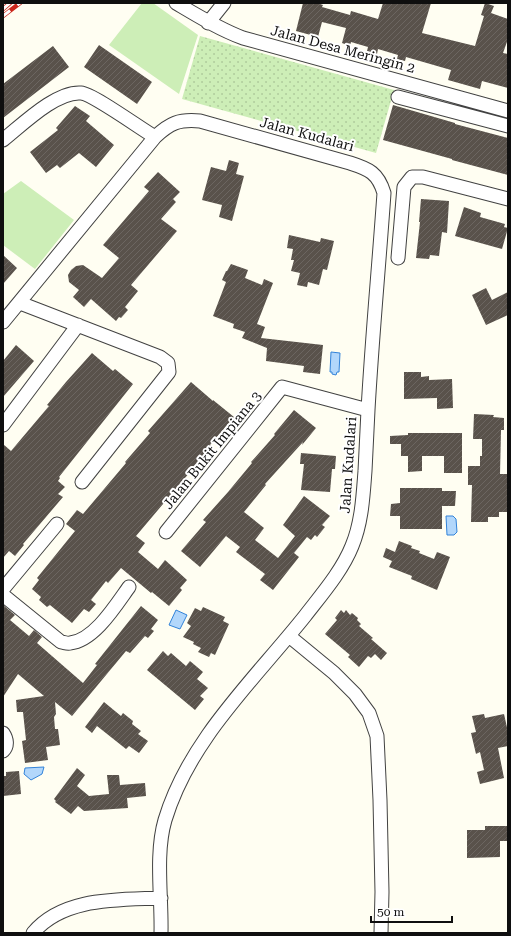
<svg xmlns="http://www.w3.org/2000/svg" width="511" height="936" viewBox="0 0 511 936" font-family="'Roboto Serif',serif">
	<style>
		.grass { fill: url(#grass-dots) }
		.park { fill: #cdeeb7 }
		.water { fill: #b2d7fb; stroke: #3283d9 }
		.building { fill: url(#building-hatch) }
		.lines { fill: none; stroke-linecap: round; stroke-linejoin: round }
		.minor-casing { stroke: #424242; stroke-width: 15 }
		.minor { stroke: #fff; stroke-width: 13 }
		.rail-casing { stroke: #cc261a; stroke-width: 4.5 }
		.rail { stroke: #fff; stroke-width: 3; stroke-dasharray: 9; stroke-linecap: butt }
		.labels { text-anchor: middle; stroke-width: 4; stroke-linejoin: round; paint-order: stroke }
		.street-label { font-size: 14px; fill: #0f0f0f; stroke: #fff }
	</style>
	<defs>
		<pattern id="grass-dots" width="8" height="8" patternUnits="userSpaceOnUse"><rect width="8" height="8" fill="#cdeeb7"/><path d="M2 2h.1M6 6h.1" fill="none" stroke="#afcb9c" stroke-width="1.8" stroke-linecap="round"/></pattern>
		<pattern id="building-hatch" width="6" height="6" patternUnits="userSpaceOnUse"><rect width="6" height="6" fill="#59524b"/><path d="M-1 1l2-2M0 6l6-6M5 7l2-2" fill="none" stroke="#6c6661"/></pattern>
	</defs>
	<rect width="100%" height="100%" fill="#fffef2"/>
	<path class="grass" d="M200,36L394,90L376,153L182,99Z"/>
	<path class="park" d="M142,3H153L198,35L179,94L109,45Z
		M21,181L74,220L35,269L3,245V194Z"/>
	<path class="water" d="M331,352L340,353L339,372H337L336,375L332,374V372H330Z
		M446,516H453L456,519L457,532L454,535H447Z
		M176,610L187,615L180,629L169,625Z
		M44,767L42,774L31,780L24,774L25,768Z"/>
	<path class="building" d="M303,3H317L323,5L322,7L350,15L351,11L378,19L383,3H431L422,33L475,46L484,16L481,15L485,3L494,6L491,13L508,19V39L503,53L508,54V88L482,81L480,89L448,80L451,70L406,57L405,61L397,59L398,55L378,49L377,54L367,51L368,47L351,42L350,46L342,43L346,28L322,22L318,37L296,31Z
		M99,45L152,82L137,104L84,67Z
		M53,46L69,67L3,118V84Z
		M393,105L455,123V124L508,138V175L452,160V159L383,140Z
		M75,106L90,116L86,121L114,145L96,167L79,153L60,168L57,165L46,173L30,152L58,130L56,128Z
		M229,160L239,163L236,174L244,176L232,221L219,217L222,205L202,200L211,167L226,171Z
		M158,172L180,192L173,199L176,202L161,219L177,231L131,285L138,291L125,307L128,310L121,318L119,317L116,321L91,299L84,307L73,297L79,290L69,282L68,275L71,270L76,266L83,265L102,278L119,258L103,245L149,191L144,187Z
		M421,199L449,201L447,233L442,232L439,256L430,255L429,259L416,258L420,222H419Z
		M464,207L481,213L480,217L505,224L504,227L508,228L502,249L455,236Z
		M289,235L320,242L321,238L334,241L327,270L323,269L319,285L308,282L307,287L297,285L300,273L291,271L294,260H291L293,249L287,248Z
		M3,255L17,268L3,284Z
		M231,264L248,270L245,278L262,285L264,279L273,283L257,324L265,327L261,338L323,345L320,374L303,372L304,366L266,361L267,348L242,338L245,332L233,328L234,324L213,316L226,282L222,280L226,271H227Z
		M486,288L492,300L508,292V315L486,325L472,295Z
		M16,345L34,361L3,397V361Z
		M92,353L113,371L115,369L133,384L59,477L60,478L58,481L65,487L58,494L63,497L23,544L24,545L15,556L9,551L3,558V444L11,451L49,406L47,405L66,382Z
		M404,372H421V377L429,376V380L452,379L453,408L437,409V398L404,399Z
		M191,382L213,401V400L234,417L210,445L212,446L136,536L145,543L138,552L158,569L165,560L187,580L180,588L182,590L169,606L152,592L151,593L121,568L108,583L106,581L91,600L96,604L89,612L84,609L72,623L50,605L47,607L39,600L41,597L32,589L39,580L37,578L75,531L66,524L77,510L83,514L126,463L125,462L150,433L148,431Z
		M294,410L316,428L302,445L303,442L265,484L266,485L244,512L264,528L255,540L278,558L295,536L283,525L304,496L330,516L322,525L325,527L317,537L315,535L311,540L307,537L294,553L299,557L273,590L260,580L265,574L236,552L240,547L226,536L200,567L181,551L206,522L203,520L228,492L252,463L251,462L275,435L274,434Z
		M474,414L494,415L493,417L504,418V430H501L500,474H508L507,512H499V517H488V522H471L472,485H468V466H480V456H482V439H473Z
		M408,433H462V473H444V456H422V471L408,472V456H401V444H390V436L408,435Z
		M301,453L336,456L335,469H332L330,492L301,490L304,464H300Z
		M400,488H442V491H456L455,506H442V529H400V516H390L391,504L400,503Z
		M399,541L412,546L411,548L420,551L419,553L434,559L437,552L450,557L437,590L411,579L412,576L389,567L392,561L383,557L386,548L395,552Z
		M3,605L15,615L10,620L29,636L34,630L42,637L37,643L83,683L97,665L95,664L141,606L158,620L151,629L154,631L148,638L145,636L130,653L126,651L72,716L55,702L56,714L54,717L55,729H58L60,745L46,747L48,760L25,763L22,741L26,740L23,712H17L16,700L44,696L18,674L3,697Z
		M203,607L225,617L223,621L229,624L215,655L211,653L209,657L198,652L201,648L193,644L194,642L183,637L191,626L187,623L195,608L201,611Z
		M341,610L344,613L346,610L350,615L352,613L358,618L357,620L361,624L359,626L373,638L371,639L387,653L381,660L375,654L371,658L368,656L359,667L348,657L350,655L325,634L337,620L335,618Z
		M163,651L168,656L171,653L186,666L190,661L203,672L197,679L208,688L200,696L204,699L195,710L147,670Z
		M104,702L121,716L123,713L133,721L132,724L141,731L138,734L148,741L139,753L129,746L126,749L97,726L92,733L85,727Z
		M484,714L485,718L504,714L508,732V746L498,748L504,778L480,784L477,772L484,770L480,752L476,754L471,733L476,732L472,716Z
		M77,768L85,775L77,786L89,796L109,794L107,775H119L120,785L145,783L146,796L127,798L128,808L84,811L78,806L71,814L55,802L56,801L54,799Z
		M19,771L21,794L3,796V776H6V772Z
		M485,826H508V841H500V857L467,858V830H485Z"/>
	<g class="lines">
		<defs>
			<path id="minor" d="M176,3C198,16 219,29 243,38L508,111
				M208,23L224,3
				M398,97L508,126
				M3,140C22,125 56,91 81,93C93,94 141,129 155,137
				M398,258L404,187L412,177H423L508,199
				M20,303L160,357L168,363L169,372L82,482
				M3,322L155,137C170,123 179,119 200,121L350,163C369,169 378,173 384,193C379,265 372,338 368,410C367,430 366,450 365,471C363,496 362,522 352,546C342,571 322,594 305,616C254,680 189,740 165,820C155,854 162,898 161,933
				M3,425L78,325
				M166,532L282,387L368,410
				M3,589L57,524
				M3,595L61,642C64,642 67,644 70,643C94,641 116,605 129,587
				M289,636L334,673L355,694L369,713L377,736L380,800L382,892L381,933
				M3,733C7,739 8,746 3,751
				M33,933C63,897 118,900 161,898"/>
		</defs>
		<use href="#minor" class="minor-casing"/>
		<use href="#minor" class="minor"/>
		<defs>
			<path id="rail" d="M3,9L10,3
				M3,16L20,3"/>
		</defs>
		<use href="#rail" class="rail-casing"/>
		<use href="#rail" class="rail"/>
	</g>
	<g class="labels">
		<g class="street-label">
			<text transform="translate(343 49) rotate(15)" y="5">Jalan Desa Meringin 2</text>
			<text transform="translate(307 134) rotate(15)" y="5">Jalan Kudalari</text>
			<text transform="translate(212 450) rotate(-51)" y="5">Jalan Bukit Impiana 3</text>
			<text transform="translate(348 465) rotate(-86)" y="5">Jalan Kudalari</text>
		</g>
	</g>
	<rect width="511" height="936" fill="none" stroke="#0f0f0f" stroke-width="8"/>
	<path d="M371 916v6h81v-6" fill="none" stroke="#0f0f0f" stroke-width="2"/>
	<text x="377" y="916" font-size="12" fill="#0f0f0f" stroke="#ffffff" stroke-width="3" paint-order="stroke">50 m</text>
</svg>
